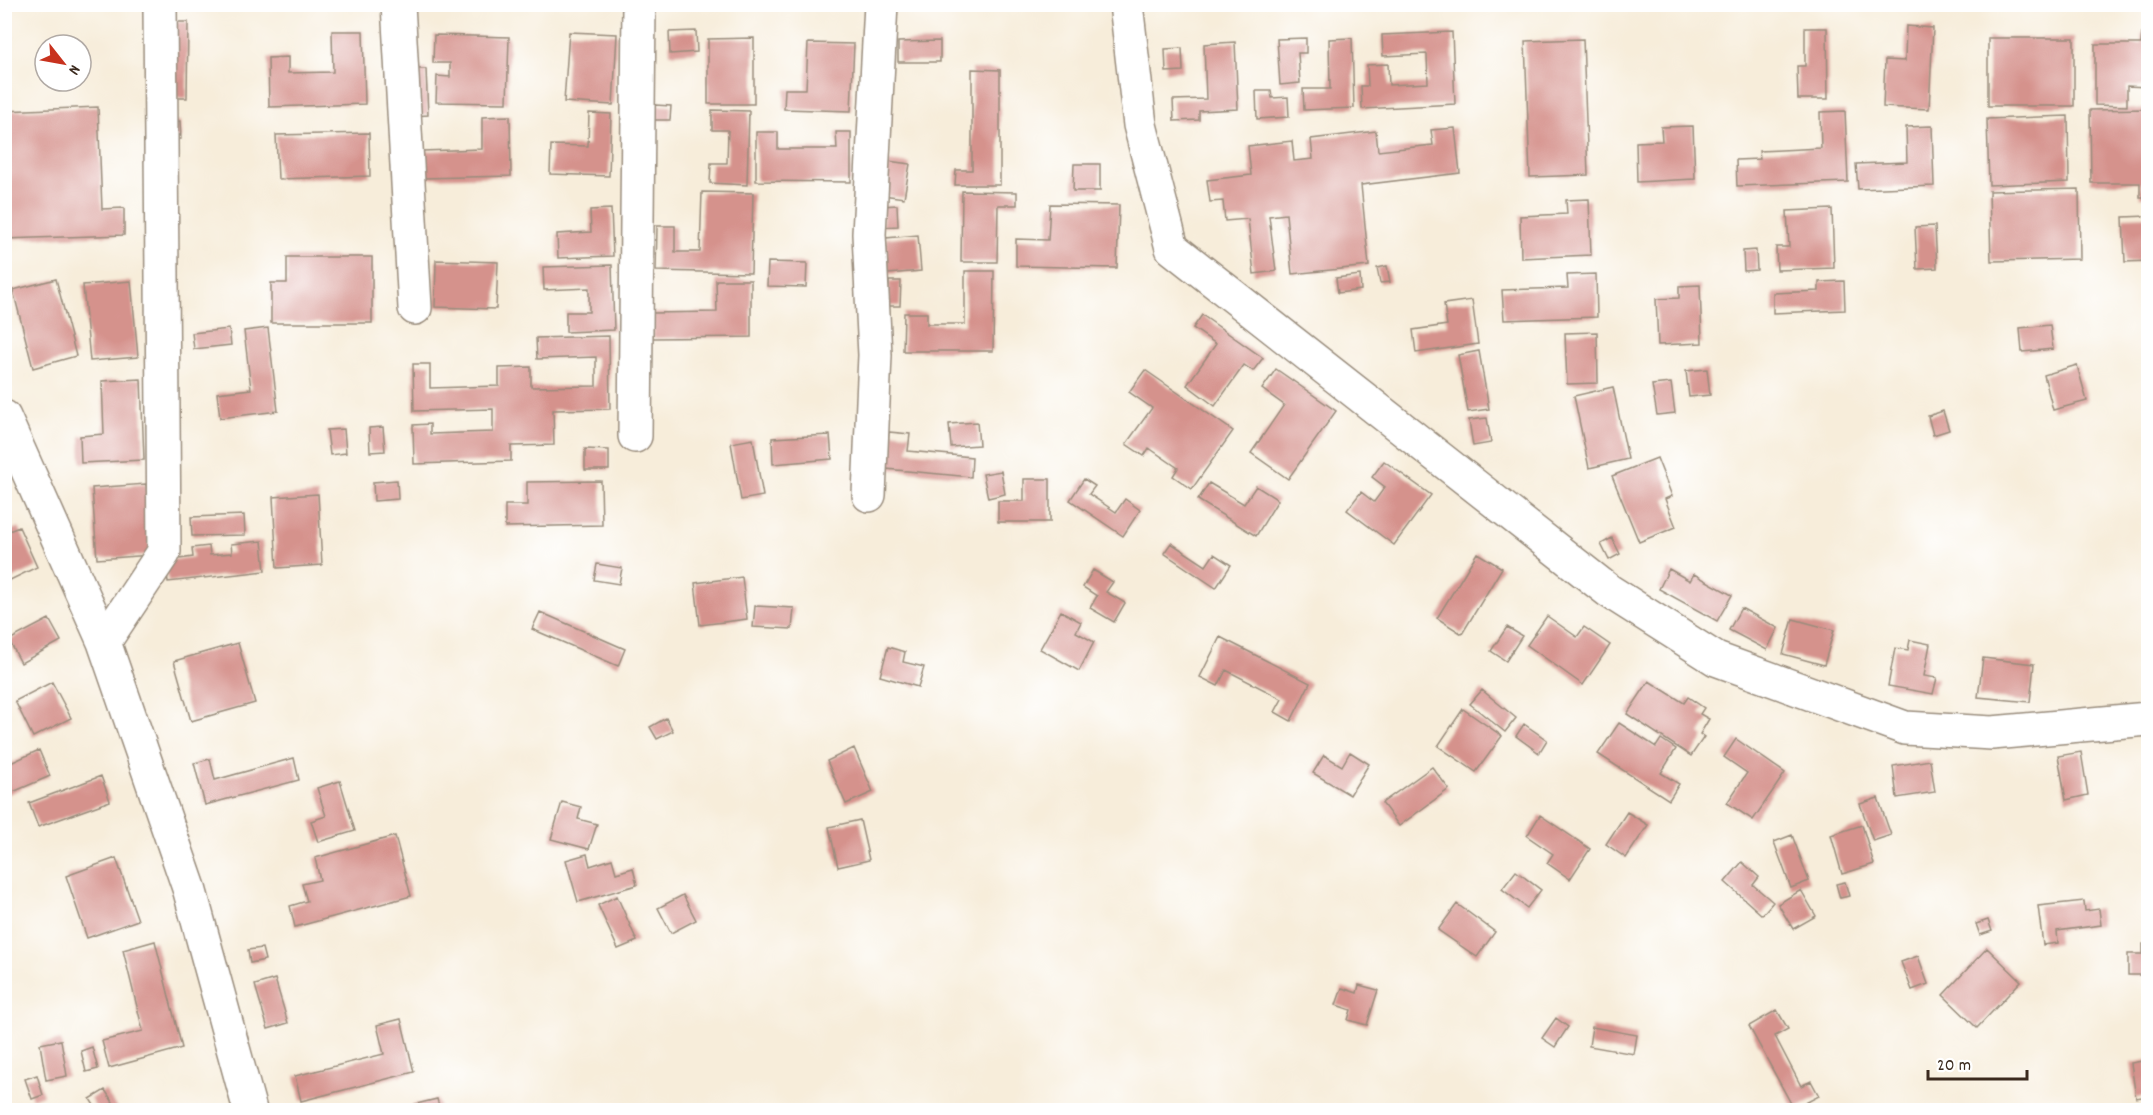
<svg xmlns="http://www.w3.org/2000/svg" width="2153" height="1115" viewBox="0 0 2153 1115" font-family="Dekko,sans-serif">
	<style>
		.building { fill: #d5928c }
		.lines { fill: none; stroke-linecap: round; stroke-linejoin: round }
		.minor-casing { stroke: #998c7c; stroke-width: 36 }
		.minor { stroke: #fff; stroke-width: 33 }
	</style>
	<rect width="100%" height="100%" fill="#fff"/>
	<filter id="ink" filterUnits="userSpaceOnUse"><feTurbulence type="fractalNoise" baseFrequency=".0167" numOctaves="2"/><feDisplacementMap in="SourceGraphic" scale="12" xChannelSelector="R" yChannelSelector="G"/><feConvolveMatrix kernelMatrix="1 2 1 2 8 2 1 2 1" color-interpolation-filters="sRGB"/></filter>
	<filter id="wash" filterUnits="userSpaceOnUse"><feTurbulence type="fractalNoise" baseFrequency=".008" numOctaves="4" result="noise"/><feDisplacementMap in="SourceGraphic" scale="24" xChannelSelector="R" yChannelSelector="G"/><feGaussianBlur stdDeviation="1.35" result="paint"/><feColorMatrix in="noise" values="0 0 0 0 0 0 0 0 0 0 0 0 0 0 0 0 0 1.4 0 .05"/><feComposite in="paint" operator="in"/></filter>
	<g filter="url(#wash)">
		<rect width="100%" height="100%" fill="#f7edda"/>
		<g id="blocks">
			<path class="building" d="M167,22H188L187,98H166Z
				M1906,26L1933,28L1929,109L1883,107L1885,60L1905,61Z
				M1805,28H1827L1828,99H1798L1797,66H1805Z
				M332,31H363L365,104L269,107L268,58L288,57V73L333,72Z
				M696,31L697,52L670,54L669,32Z
				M569,32L617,34L613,105L564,102Z
				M1452,32L1455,104L1362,109L1361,86H1368L1367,65L1388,64L1389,85L1428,83L1427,54L1383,56L1382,35Z
				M2142,33H2148V87L2127,86V106L2095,105V44H2141Z
				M434,35L509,37L507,103L436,102L437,76L450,77V63H433Z
				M754,38V104H708V39Z
				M1306,38V53H1298L1300,83L1280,85L1277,39Z
				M1352,38L1354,108L1304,110L1303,89H1330L1329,39Z
				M1988,38H2074V106H1988Z
				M1583,39L1588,175L1530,177L1525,41Z
				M940,41V62H898V42Z
				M1235,42L1238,109L1199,111V120L1174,121L1173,100L1206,99L1204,44Z
				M808,43L854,44L851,111L784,109L785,89H806Z
				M1182,48L1183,71L1166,72L1165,49Z
				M413,69H426L428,115L414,116Z
				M972,69L1000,70V185H955L956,170H972Z
				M1256,91H1271L1272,98L1288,97L1289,117L1257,119Z
				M655,105L671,106L670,120H654Z
				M98,107L102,209L124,208V235L4,239V111Z
				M2148,109V197H2140V183H2091L2090,110Z
				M712,110L749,111L747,185L710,183L711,163H727L728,130H712Z
				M1845,111L1848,182L1737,186L1736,160L1760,159L1759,151L1821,148L1820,112Z
				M589,113L611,114L609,176L550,174L551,145L588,146Z
				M510,116L511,176L422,178V151L482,149V117Z
				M2068,116L2069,182L1989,185L1987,119Z
				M180,121L181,139H165V122Z
				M1693,126L1695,179L1637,182L1636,142L1662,141L1661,127Z
				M1932,126L1934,186L1858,189L1856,164L1907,162L1906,127Z
				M1455,128L1460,173L1361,185L1369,266L1292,274L1286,214L1269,216L1276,271L1254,274L1248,219L1225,221L1223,201L1210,202L1207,180L1251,175L1248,146L1292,141L1294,161L1313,159L1311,139L1376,131L1378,151L1433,145L1431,130Z
				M756,132H778V149H837L836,132H851V182L756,181Z
				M369,133L370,176L278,179L276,135Z
				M888,161L910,164L904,198L883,195Z
				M1074,164H1100V191H1073Z
				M2079,189L2080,259L1991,261L1989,191Z
				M962,191L1017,192V205H998L997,262H961Z
				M702,192L753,193L751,273L656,271L657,226H675V252H700Z
				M1589,199L1591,255L1521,258L1520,216L1567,214L1566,200Z
				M1050,204L1119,205L1117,268L1016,266V239L1048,240Z
				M897,205L898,226L883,227L882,206Z
				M611,209L613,256L558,258L557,234L591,232L590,210Z
				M1832,209L1834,268L1777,270L1776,247H1789L1787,211Z
				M2148,216V261L2125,262L2123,217Z
				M1935,226L1937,268L1917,269L1915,227Z
				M918,235L921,271L888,274L886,238Z
				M1756,250L1757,270L1744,271L1743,251Z
				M287,257H372V323H271V283H287Z
				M436,260L498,262L496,309L435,307Z
				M768,262L807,263L806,287L767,286Z
				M612,265L614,330L566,332V312H589V288L544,290L543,267Z
				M1387,266L1390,282L1380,283L1377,268Z
				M965,271H994L993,351H903L904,313H927V324H965Z
				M1596,274L1597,317L1504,320L1502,290L1568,288L1567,275Z
				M1360,275L1361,290L1338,293L1336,278Z
				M56,279L76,356L33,368L13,290Z
				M716,280H751V337L653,338L652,313L717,312Z
				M131,281L138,357L90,361L83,285Z
				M889,281H901L900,306H888Z
				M1844,281L1845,310L1773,313V293L1819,291V282Z
				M1700,285L1702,343L1658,345L1656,299L1679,298V286Z
				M1472,300L1478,344L1416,353L1413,330L1447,325L1444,304Z
				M1202,315L1263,358L1253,371L1244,365L1215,406L1187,385L1216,344L1193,328Z
				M2050,325L2053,349L2022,352L2020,328Z
				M268,328L278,411L220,418L217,393L251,389L244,331Z
				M229,329L231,345L194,349L192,333Z
				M1597,332L1598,383L1567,384L1565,333Z
				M609,336L610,409L553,410L554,445L511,446V461L414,464L413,425L430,424V434L493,432V409L414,411L413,364H430V388L499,386V368L531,367V387L596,386V357L537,359L536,338Z
				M1479,351L1489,409L1468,412L1458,355Z
				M2077,365L2087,401L2053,410L2044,375Z
				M1276,369L1336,411L1288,479L1251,453L1284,405L1262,389Z
				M1707,369L1710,395L1689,397L1686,371Z
				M1145,370L1233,431L1192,489L1173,476L1178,468L1149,448L1144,456L1126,444L1152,408L1129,392Z
				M141,379L144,460L81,463L80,436L104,434L102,381Z
				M1671,383L1675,413L1657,415L1652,385Z
				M1613,387L1628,459L1589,468L1574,396Z
				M1943,411L1949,430L1933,435L1928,416Z
				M1487,418L1491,443L1473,446L1469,420Z
				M977,422L979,445L951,447L949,424Z
				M383,427L385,451L370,452L369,428Z
				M344,429L346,453L330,455L327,430Z
				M889,432L910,434L908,451L972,457L971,477L886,469Z
				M830,435L832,459L773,464L772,438Z
				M753,439L763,496L741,500L731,443Z
				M585,449L609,450V470H585Z
				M1657,458L1672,496L1665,499L1676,527L1639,542L1612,476Z
				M1384,461L1431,495L1394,545L1347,510L1361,492L1374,502L1385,487L1372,477Z
				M1001,471L1005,494L988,498L983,474Z
				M1024,479H1050V522H998V501H1024Z
				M1084,479L1095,486L1089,494L1116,512L1125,499L1140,510L1123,536L1070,500Z
				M397,480L398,499L374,501L373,482Z
				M601,481L602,525L505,527V505H527V482Z
				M1209,483L1244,504L1256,486L1278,500L1256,536L1198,500Z
				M146,484L151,555L97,559L92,488Z
				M318,494L322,565L277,568L273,497Z
				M244,515L245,535L192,536L191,517Z
				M19,527L37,567L4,583V533Z
				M1612,538L1620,554L1609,560L1601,544Z
				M262,541L265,571L168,582L166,561L193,557L192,548L209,546L210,555L232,553L231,544Z
				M1171,543L1206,566L1214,554L1231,565L1216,588L1164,553Z
				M1477,553L1502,568L1462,634L1437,618Z
				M597,564L622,568L619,584L594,580Z
				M1669,569L1690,581L1694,574L1732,595L1717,621L1659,589Z
				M1093,570L1113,582L1106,592L1125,603L1114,622L1090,608L1097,596L1083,587Z
				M742,577L747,619L700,625L695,583Z
				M755,606L794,608L792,629L753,627Z
				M1741,608L1778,628L1767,650L1729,630Z
				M1061,611L1081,622L1076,632L1094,642L1079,671L1040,649Z
				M540,612L625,649L618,666L532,629Z
				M1547,616L1577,637L1584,627L1610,645L1583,685L1527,645Z
				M49,619L61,641L21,663L9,640Z
				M1793,619L1834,630L1824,665L1783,654Z
				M1507,627L1522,636L1506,661L1491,651Z
				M1220,637L1310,683L1291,721L1275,712L1282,699L1226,670L1218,686L1200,677Z
				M1910,640L1930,644L1924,676L1937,678L1933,694L1888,686L1895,648L1908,650Z
				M238,643L255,703L191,721L174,661Z
				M888,647L905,652L903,662L924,667L918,687L880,676Z
				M1983,658L2034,664L2030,702L1978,697Z
				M1649,681L1684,703L1688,697L1704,708L1700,714L1709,719L1700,734L1704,737L1691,756L1627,714Z
				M52,682L71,718L33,737L15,701Z
				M1482,690L1516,718L1505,732L1470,704Z
				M1463,709L1502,736L1476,772L1438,746Z
				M666,718L673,731L657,739L650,727Z
				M1619,723L1656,747L1661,739L1676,749L1661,773L1679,784L1669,800L1598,754Z
				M1524,724L1547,740L1539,753L1516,736Z
				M1736,739L1785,773L1753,820L1727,803L1747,773L1724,757Z
				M854,748L873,792L846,804L827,761Z
				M39,750L50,776L6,795L4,766Z
				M1350,752L1369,764L1350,795L1313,773L1324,755L1342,766Z
				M2081,752L2088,795L2066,800L2058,756Z
				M294,758L299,780L205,805L194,763L210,759L215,780Z
				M1930,760L1935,792L1897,798L1893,766Z
				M1432,767L1449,789L1399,826L1382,803Z
				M101,776L110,801L38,827L29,803Z
				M340,781L355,831L318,842L311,821L326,816L317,788Z
				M1878,798L1891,835L1873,841L1860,804Z
				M562,802L581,807L578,819L597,824L589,849L551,839Z
				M1627,812L1648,825L1626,858L1606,844Z
				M1540,815L1590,849L1570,879L1547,863L1553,854L1527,836Z
				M860,820L869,860L838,867L829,827Z
				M1862,825L1874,864L1842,874L1831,835Z
				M1792,835L1809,881L1791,888L1774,842Z
				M395,836L411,896L295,927L290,906L307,901L302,884L320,880L315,858Z
				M587,854L590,866L612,859L616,873L633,868L637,885L578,902L566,860Z
				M116,858L138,920L87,938L66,876Z
				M1742,862L1759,877L1753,885L1773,902L1762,915L1725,882Z
				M1516,871L1541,890L1527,908L1502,889Z
				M1845,882L1849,896L1840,898L1836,884Z
				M1801,890L1816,916L1793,929L1778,904Z
				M683,895L696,920L671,933L658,908Z
				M617,896L637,941L618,949L598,905Z
				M2084,901L2085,911L2099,909L2101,925L2057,931L2058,943L2043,945L2038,906Z
				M1457,904L1495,932L1477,957L1438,930Z
				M1988,920L1992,931L1980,935L1976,924Z
				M155,941L182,1048L109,1068L102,1041L143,1031L123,950Z
				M2143,944H2148V975H2128V954H2143Z
				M262,948L265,960L250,963L248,950Z
				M1987,948L2021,981L1977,1028L1943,995Z
				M1918,956L1928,984L1912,990L1901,962Z
				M275,979L288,1023L268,1029L255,985Z
				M1359,985L1378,990L1367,1025L1348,1020L1351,1010L1336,1005L1342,988L1357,993Z
				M1777,1010L1788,1029L1775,1036L1801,1086L1811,1081L1819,1096L1794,1109L1749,1026Z
				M1556,1018L1568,1027L1555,1047L1542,1038Z
				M401,1019L414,1072L301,1101L295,1076L384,1054L377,1025Z
				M1592,1027L1637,1035L1634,1054L1589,1046Z
				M61,1040L67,1076L46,1080L40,1044Z
				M92,1047L98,1069L86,1072L81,1051Z
				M2148,1060V1096L2136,1098L2131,1063Z
				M37,1075L43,1095L32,1099L25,1079Z
				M105,1090L118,1110H97L90,1099Z
				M437,1099L440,1110H413L412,1105Z"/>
		</g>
	</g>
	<g filter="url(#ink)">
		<use href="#blocks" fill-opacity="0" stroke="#998c7c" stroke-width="1.5"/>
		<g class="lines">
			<defs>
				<path id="minor" d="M398,4L415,308
					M1126,4L1140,125L1172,248L1609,591L1716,659L1905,728L1992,733L2148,719
					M4,417L104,642L189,888L250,1110
					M635,436L639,4
					M869,495L875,355L869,234L881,4
					M104,642L164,552L160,4"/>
			</defs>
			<use href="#minor" class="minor-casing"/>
			<use href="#minor" class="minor"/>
		</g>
	</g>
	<rect width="2153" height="1115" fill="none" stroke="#fff" stroke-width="24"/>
	<g transform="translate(63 63) rotate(121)"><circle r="28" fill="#ffffff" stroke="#b1aaa5" stroke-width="1.5"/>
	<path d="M0-4.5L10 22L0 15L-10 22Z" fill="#c8321e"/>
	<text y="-9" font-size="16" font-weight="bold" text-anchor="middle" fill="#3b2a1e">N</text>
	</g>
	<path d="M1928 1070v9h99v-9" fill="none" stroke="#3b2a1e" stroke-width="3"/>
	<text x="1937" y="1070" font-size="18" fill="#3b2a1e" stroke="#ffffff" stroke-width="4.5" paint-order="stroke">20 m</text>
</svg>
